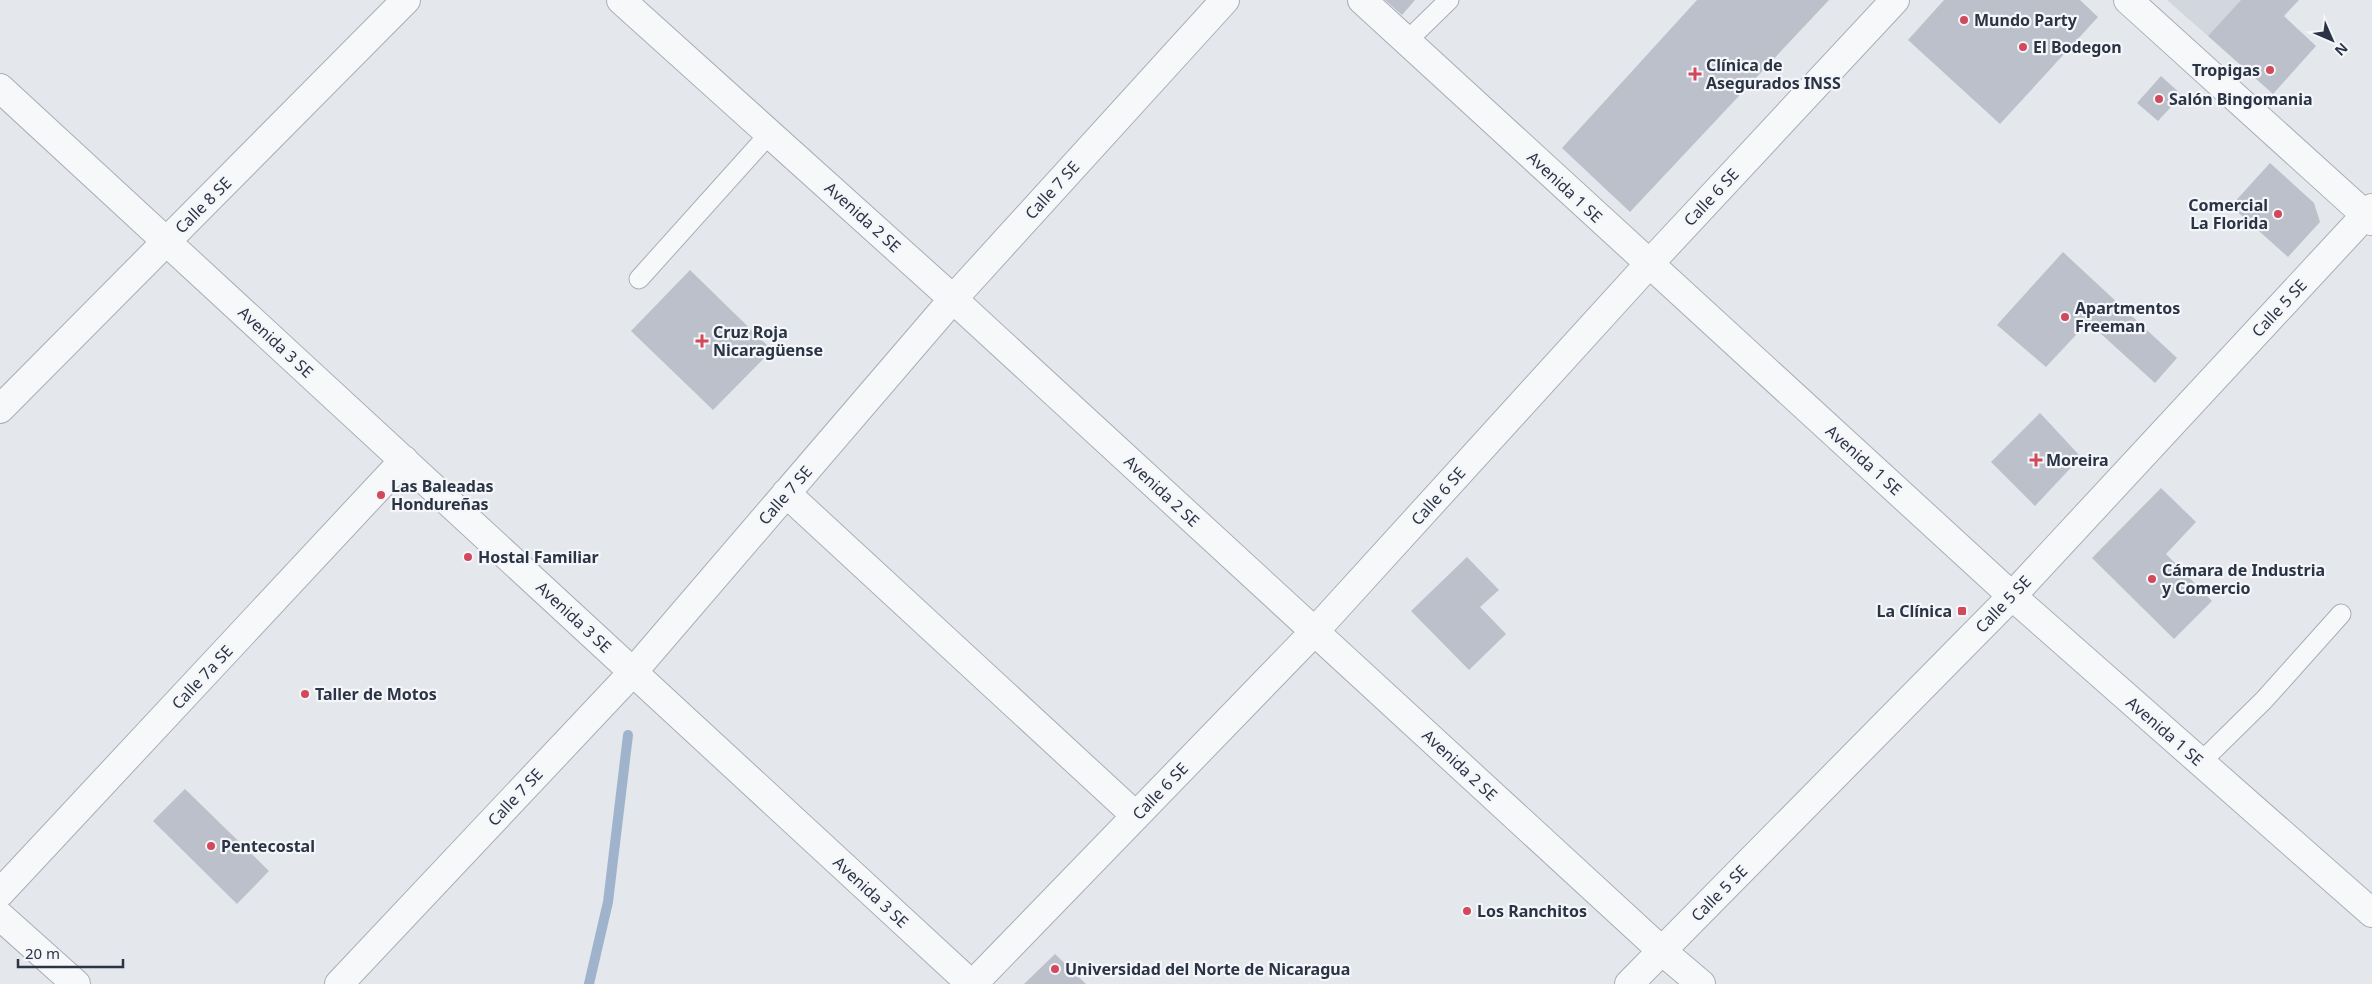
<svg xmlns="http://www.w3.org/2000/svg" width="2372" height="984" viewBox="0 0 2372 984" font-family="'Noto Sans',sans-serif">
	<style>
		.built { fill: #d2d6de }
		.lines { fill: none; stroke-linecap: round; stroke-linejoin: round }
		.stream { stroke: #9fb4cc; stroke-width: 10 }
		.building { fill: #bbc0ca }
		.service-casing { stroke: #a9aeb7; stroke-width: 21 }
		.minor-casing { stroke: #a9aeb7; stroke-width: 30 }
		.tertiary-casing { stroke: #a9aeb7; stroke-width: 30 }
		.service { stroke: #f7f8fa; stroke-width: 19 }
		.minor { stroke: #f7f8fa; stroke-width: 28 }
		.tertiary { stroke: #f7f8fa; stroke-width: 28 }
		.poi-dot { fill: #d1495b; stroke: #f4f6f9; stroke-width: 2 }
		.labels { text-anchor: middle; stroke-width: 4.5; stroke-linejoin: round; paint-order: stroke }
		.poi-label { font-size: 16px; font-weight: bold; fill: #2b3445; stroke: #f4f6f9; text-anchor: start }
		.street-label { font-size: 16px; fill: #2b3445; stroke: #f4f6f9 }
	</style>
	<rect width="100%" height="100%" fill="#e4e7ec"/>
	<path class="built" d="M2167,0H2241L2208,36Z"/>
	<g class="lines">
		<path class="stream" d="M589,984L608,902L628,735"/>
	</g>
	<path class="building" d="M1385,0H1415L1402,15Z
		M1697,0H1829L1630,212L1562,148Z
		M1944,0H2080L2098,17L2000,124L1908,40Z
		M2241,0H2299L2284,16L2316,46L2273,94L2208,36Z
		M2161,76L2182,95L2158,121L2137,103Z
		M2270,163L2314,203L2320,222L2288,257L2231,206Z
		M2063,252L2177,358L2155,383L2088,322L2046,367L1997,325Z
		M690,270L772,350L713,410L631,331Z
		M2040,413L2081,457L2035,506L1991,462Z
		M2161,488L2196,522L2166,554L2212,601L2174,639L2092,558Z
		M1467,557L1499,590L1480,607L1506,634L1469,670L1411,611Z
		M185,789L269,871L237,904L153,821Z
		M1055,954L1086,984H1024Z"/>
	<g class="lines">
		<defs>
			<path id="service" d="M1407,41L1449,0
				M639,279L770,133
				M2201,762L2264,700L2341,614"/>
			<path id="minor" d="M621,0L953,299L1662,951L1701,984
				M0,88L971,984
				M0,409L406,0
				M786,493L1136,816
				M0,893L404,460
				M0,916L76,984
				M339,984L633,672L953,299L1225,0
				M973,984L1315,631L1649,264L1895,0
				M1629,984L2012,596L2372,208"/>
			<path id="tertiary" d="M1362,0L2012,596L2372,913
				M2128,0L2372,221"/>
		</defs>
		<use href="#service" class="service-casing"/>
		<use href="#minor" class="minor-casing"/>
		<use href="#tertiary" class="tertiary-casing"/>
		<use href="#service" class="service"/>
		<use href="#minor" class="minor"/>
		<use href="#tertiary" class="tertiary"/>
	</g>
	<g class="poi-dot">
		<circle cx="1964" cy="20" r="5"/>
		<circle cx="2023" cy="47" r="5"/>
		<circle cx="2270" cy="70" r="5"/>
		<path d="M1692.5 66.5h5v5h5v5h-5v5h-5v-5h-5v-5h5z"/>
		<circle cx="2159" cy="99" r="5"/>
		<circle cx="2278" cy="214" r="5"/>
		<circle cx="2065" cy="317" r="5"/>
		<path d="M699.5 333.5h5v5h5v5h-5v5h-5v-5h-5v-5h5z"/>
		<path d="M2033.5 452.5h5v5h5v5h-5v5h-5v-5h-5v-5h5z"/>
		<circle cx="381" cy="495" r="5"/>
		<circle cx="468" cy="557" r="5"/>
		<circle cx="2152" cy="579" r="5"/>
		<rect x="1957" y="606" width="10" height="10" rx="2.5"/>
		<circle cx="305" cy="694" r="5"/>
		<circle cx="211" cy="846" r="5"/>
		<circle cx="1467" cy="911" r="5"/>
		<circle cx="1055" cy="969" r="5"/>
	</g>
	<g class="labels">
		<g class="poi-label">
			<text x="1974" y="26">Mundo Party</text>
			<text x="2033" y="53">El Bodegon</text>
			<text x="1706" y="71">Clínica de<tspan x="1706" dy="18">Asegurados INSS</tspan></text>
			<text x="2260" y="76" text-anchor="end">Tropigas</text>
			<text x="2169" y="105">Salón Bingomania</text>
			<text x="2268" y="211" text-anchor="end">Comercial<tspan x="2268" dy="18">La Florida</tspan></text>
			<text x="2075" y="314">Apartmentos<tspan x="2075" dy="18">Freeman</tspan></text>
			<text x="713" y="338">Cruz Roja<tspan x="713" dy="18">Nicaragüense</tspan></text>
			<text x="2046" y="466">Moreira</text>
			<text x="391" y="492">Las Baleadas<tspan x="391" dy="18">Hondureñas</tspan></text>
			<text x="478" y="563">Hostal Familiar</text>
			<text x="2162" y="576">Cámara de Industria<tspan x="2162" dy="18">y Comercio</tspan></text>
			<text x="1952" y="617" text-anchor="end">La Clínica</text>
			<text x="315" y="700">Taller de Motos</text>
			<text x="221" y="852">Pentecostal</text>
			<text x="1477" y="917">Los Ranchitos</text>
			<text x="1065" y="975">Universidad del Norte de Nicaragua</text>
		</g>
		<g class="street-label">
			<text transform="translate(1565 187) rotate(43)" y="6">Avenida 1 SE</text>
			<text transform="translate(1052 190) rotate(-48)" y="6">Calle 7 SE</text>
			<text transform="translate(1711 197) rotate(-47)" y="6">Calle 6 SE</text>
			<text transform="translate(203 205) rotate(-45)" y="6">Calle 8 SE</text>
			<text transform="translate(863 217) rotate(42)" y="6">Avenida 2 SE</text>
			<text transform="translate(2279 308) rotate(-47)" y="6">Calle 5 SE</text>
			<text transform="translate(276 342) rotate(43)" y="6">Avenida 3 SE</text>
			<text transform="translate(1864 460) rotate(42)" y="6">Avenida 1 SE</text>
			<text transform="translate(1162 491) rotate(43)" y="6">Avenida 2 SE</text>
			<text transform="translate(785 495) rotate(-49)" y="6">Calle 7 SE</text>
			<text transform="translate(1438 496) rotate(-48)" y="6">Calle 6 SE</text>
			<text transform="translate(2003 604) rotate(-46)" y="6">Calle 5 SE</text>
			<text transform="translate(574 617) rotate(43)" y="6">Avenida 3 SE</text>
			<text transform="translate(202 677) rotate(-47)" y="6">Calle 7a SE</text>
			<text transform="translate(2165 731) rotate(41)" y="6">Avenida 1 SE</text>
			<text transform="translate(1460 765) rotate(43)" y="6">Avenida 2 SE</text>
			<text transform="translate(1160 791) rotate(-46)" y="6">Calle 6 SE</text>
			<text transform="translate(515 797) rotate(-47)" y="6">Calle 7 SE</text>
			<text transform="translate(871 892) rotate(43)" y="6">Avenida 3 SE</text>
			<text transform="translate(1719 893) rotate(-45)" y="6">Calle 5 SE</text>
		</g>
	</g>
	<g transform="translate(2332 40) rotate(135)" stroke="#f4f6f9" stroke-width="4" paint-order="stroke">
	<path d="M0-4L9 19L0 12L-9 19Z" fill="#2b3445"/>
	<text y="-8" font-size="14" font-weight="bold" text-anchor="middle" fill="#2b3445">N</text>
	</g>
	<path d="M18 959v8h105v-8" fill="none" stroke="#2b3445" stroke-width="2.5"/>
	<text x="25" y="959" font-size="15" fill="#2b3445" stroke="#f4f6f9" stroke-width="4" paint-order="stroke">20 m</text>
</svg>
